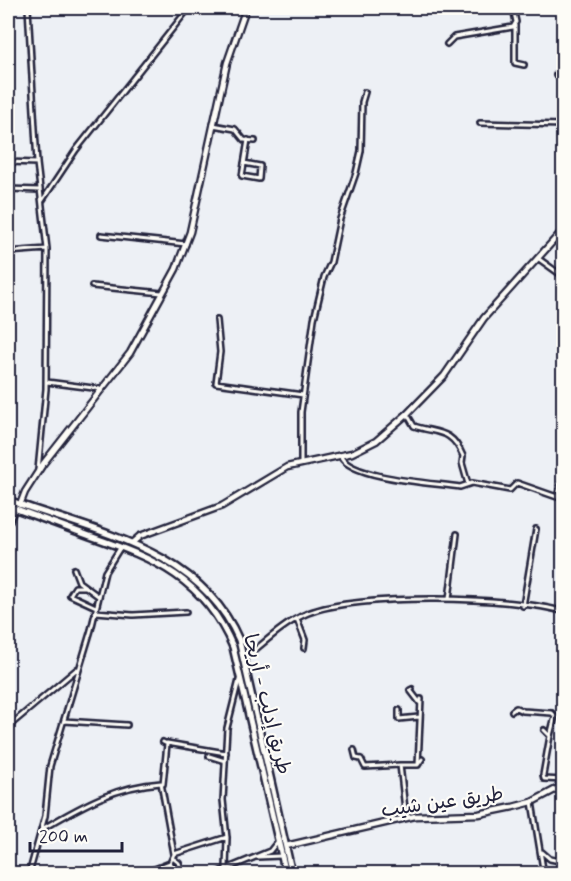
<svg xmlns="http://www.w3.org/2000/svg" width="571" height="881" viewBox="0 0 571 881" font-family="Mynerve,'Playpen Sans Arabic',sans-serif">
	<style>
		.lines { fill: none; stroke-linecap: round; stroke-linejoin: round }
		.street-casing { stroke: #22223b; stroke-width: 8 }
		.secondary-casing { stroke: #22223b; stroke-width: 9 }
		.primary-casing { stroke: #22223b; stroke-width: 10 }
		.street { stroke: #fdfcf7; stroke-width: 3 }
		.secondary { stroke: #fdfcf7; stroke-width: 4.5 }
		.primary { stroke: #fdfcf7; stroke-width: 5 }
		.labels { text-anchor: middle; stroke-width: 4.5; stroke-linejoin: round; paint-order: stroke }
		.street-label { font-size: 20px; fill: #22223b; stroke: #fdfcf7 }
	</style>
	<rect width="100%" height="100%" fill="#edf0f5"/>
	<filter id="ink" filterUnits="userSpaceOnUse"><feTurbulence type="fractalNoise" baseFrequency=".0167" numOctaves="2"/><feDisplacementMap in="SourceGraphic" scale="12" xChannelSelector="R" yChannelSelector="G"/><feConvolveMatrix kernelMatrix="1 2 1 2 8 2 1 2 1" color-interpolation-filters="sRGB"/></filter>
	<g filter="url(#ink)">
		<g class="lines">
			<defs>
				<path id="street" d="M28,8L37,163L47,249L46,389L38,470
					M515,25V63L524,65
					M447,44L454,37L513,27L516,22L513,8
					M556,75L564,77
					M480,123L564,125
					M213,125L235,129L244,140L255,141
					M8,162L37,163
					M244,163L260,166L259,179L242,176L248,140
					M8,189L40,190
					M42,201L76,150L189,8
					M101,235L186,244
					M8,252L47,249
					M539,259L564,277
					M92,286L162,293
					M217,320L220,352L216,383L303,395
					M47,382L101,389
					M407,414L414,426C438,434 451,428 463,456L462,463L468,484
					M341,457C353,479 434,483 460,487L472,483L510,490L517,483L557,497L564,475
					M301,464V412L314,319L324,277L331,262L340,219L356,173L361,151L362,102L365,92
					M8,525L15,509
					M74,569L79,582L98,596
					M85,587H75L70,595L96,607
					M449,599L457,534
					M523,606L536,529
					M96,612L133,615L186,612
					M297,619L305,640L304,648
					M244,659C264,643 284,623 308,613C356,593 514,596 564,612
					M412,689L410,690L420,703
					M399,710V719L419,717
					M512,711L516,708L523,711L552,713L555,716L550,736
					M64,721L127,725
					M8,727L77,669
					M544,730L550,736L543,775L544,779L564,780
					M167,743L226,753
					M354,750L356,758L361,759L365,767L400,765L406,818
					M209,756L225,761
					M400,765H418L422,759
					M418,765L421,699
					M163,784L167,744L163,742
					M532,802L543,869L547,874
					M42,829C80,807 115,786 161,783L174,854L227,837
					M542,852L550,859L564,862
					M258,857L281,856
					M174,859L179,863L183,874
					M170,863L180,874
					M8,865L15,874
					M226,868L227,838L223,800L227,728L239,680
					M29,874L45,816L50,766L91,630L105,572L120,548
					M142,874L170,863L174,854
					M214,874L270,851L278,841"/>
				<path id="secondary" d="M20,505L25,492L43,464L130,353L176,269L190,232L227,63L246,8
					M132,543L140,536L222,506L287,467L352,453L376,441L407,414L444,376L484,318L564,229
					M286,846L415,816L479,814L513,807L532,802L564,785"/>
				<path id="primary" d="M8,500C92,531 200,548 239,640L292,874
					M8,506C35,516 62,526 90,536C156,559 204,579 233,647L286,874"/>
			</defs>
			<use href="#street" class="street-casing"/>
			<use href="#secondary" class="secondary-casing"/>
			<use href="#primary" class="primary-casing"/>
			<use href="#street" class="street"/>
			<use href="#secondary" class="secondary"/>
			<use href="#primary" class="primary"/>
		</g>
	</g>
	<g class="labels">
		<g class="street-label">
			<text transform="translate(268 704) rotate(76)" y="7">طريق إدلب - أريحا</text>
			<text transform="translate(442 801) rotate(-8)" y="7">طريق عين شيب</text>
		</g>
	</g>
	<rect width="571" height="881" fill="none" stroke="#fdfcf7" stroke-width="30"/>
	<rect x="15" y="15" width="541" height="851" fill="none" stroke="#22223b" stroke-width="2" filter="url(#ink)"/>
	<path d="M30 842v9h92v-9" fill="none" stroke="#22223b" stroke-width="3"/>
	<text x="39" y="842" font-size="18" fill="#22223b" stroke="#fdfcf7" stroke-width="4.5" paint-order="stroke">200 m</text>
</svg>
